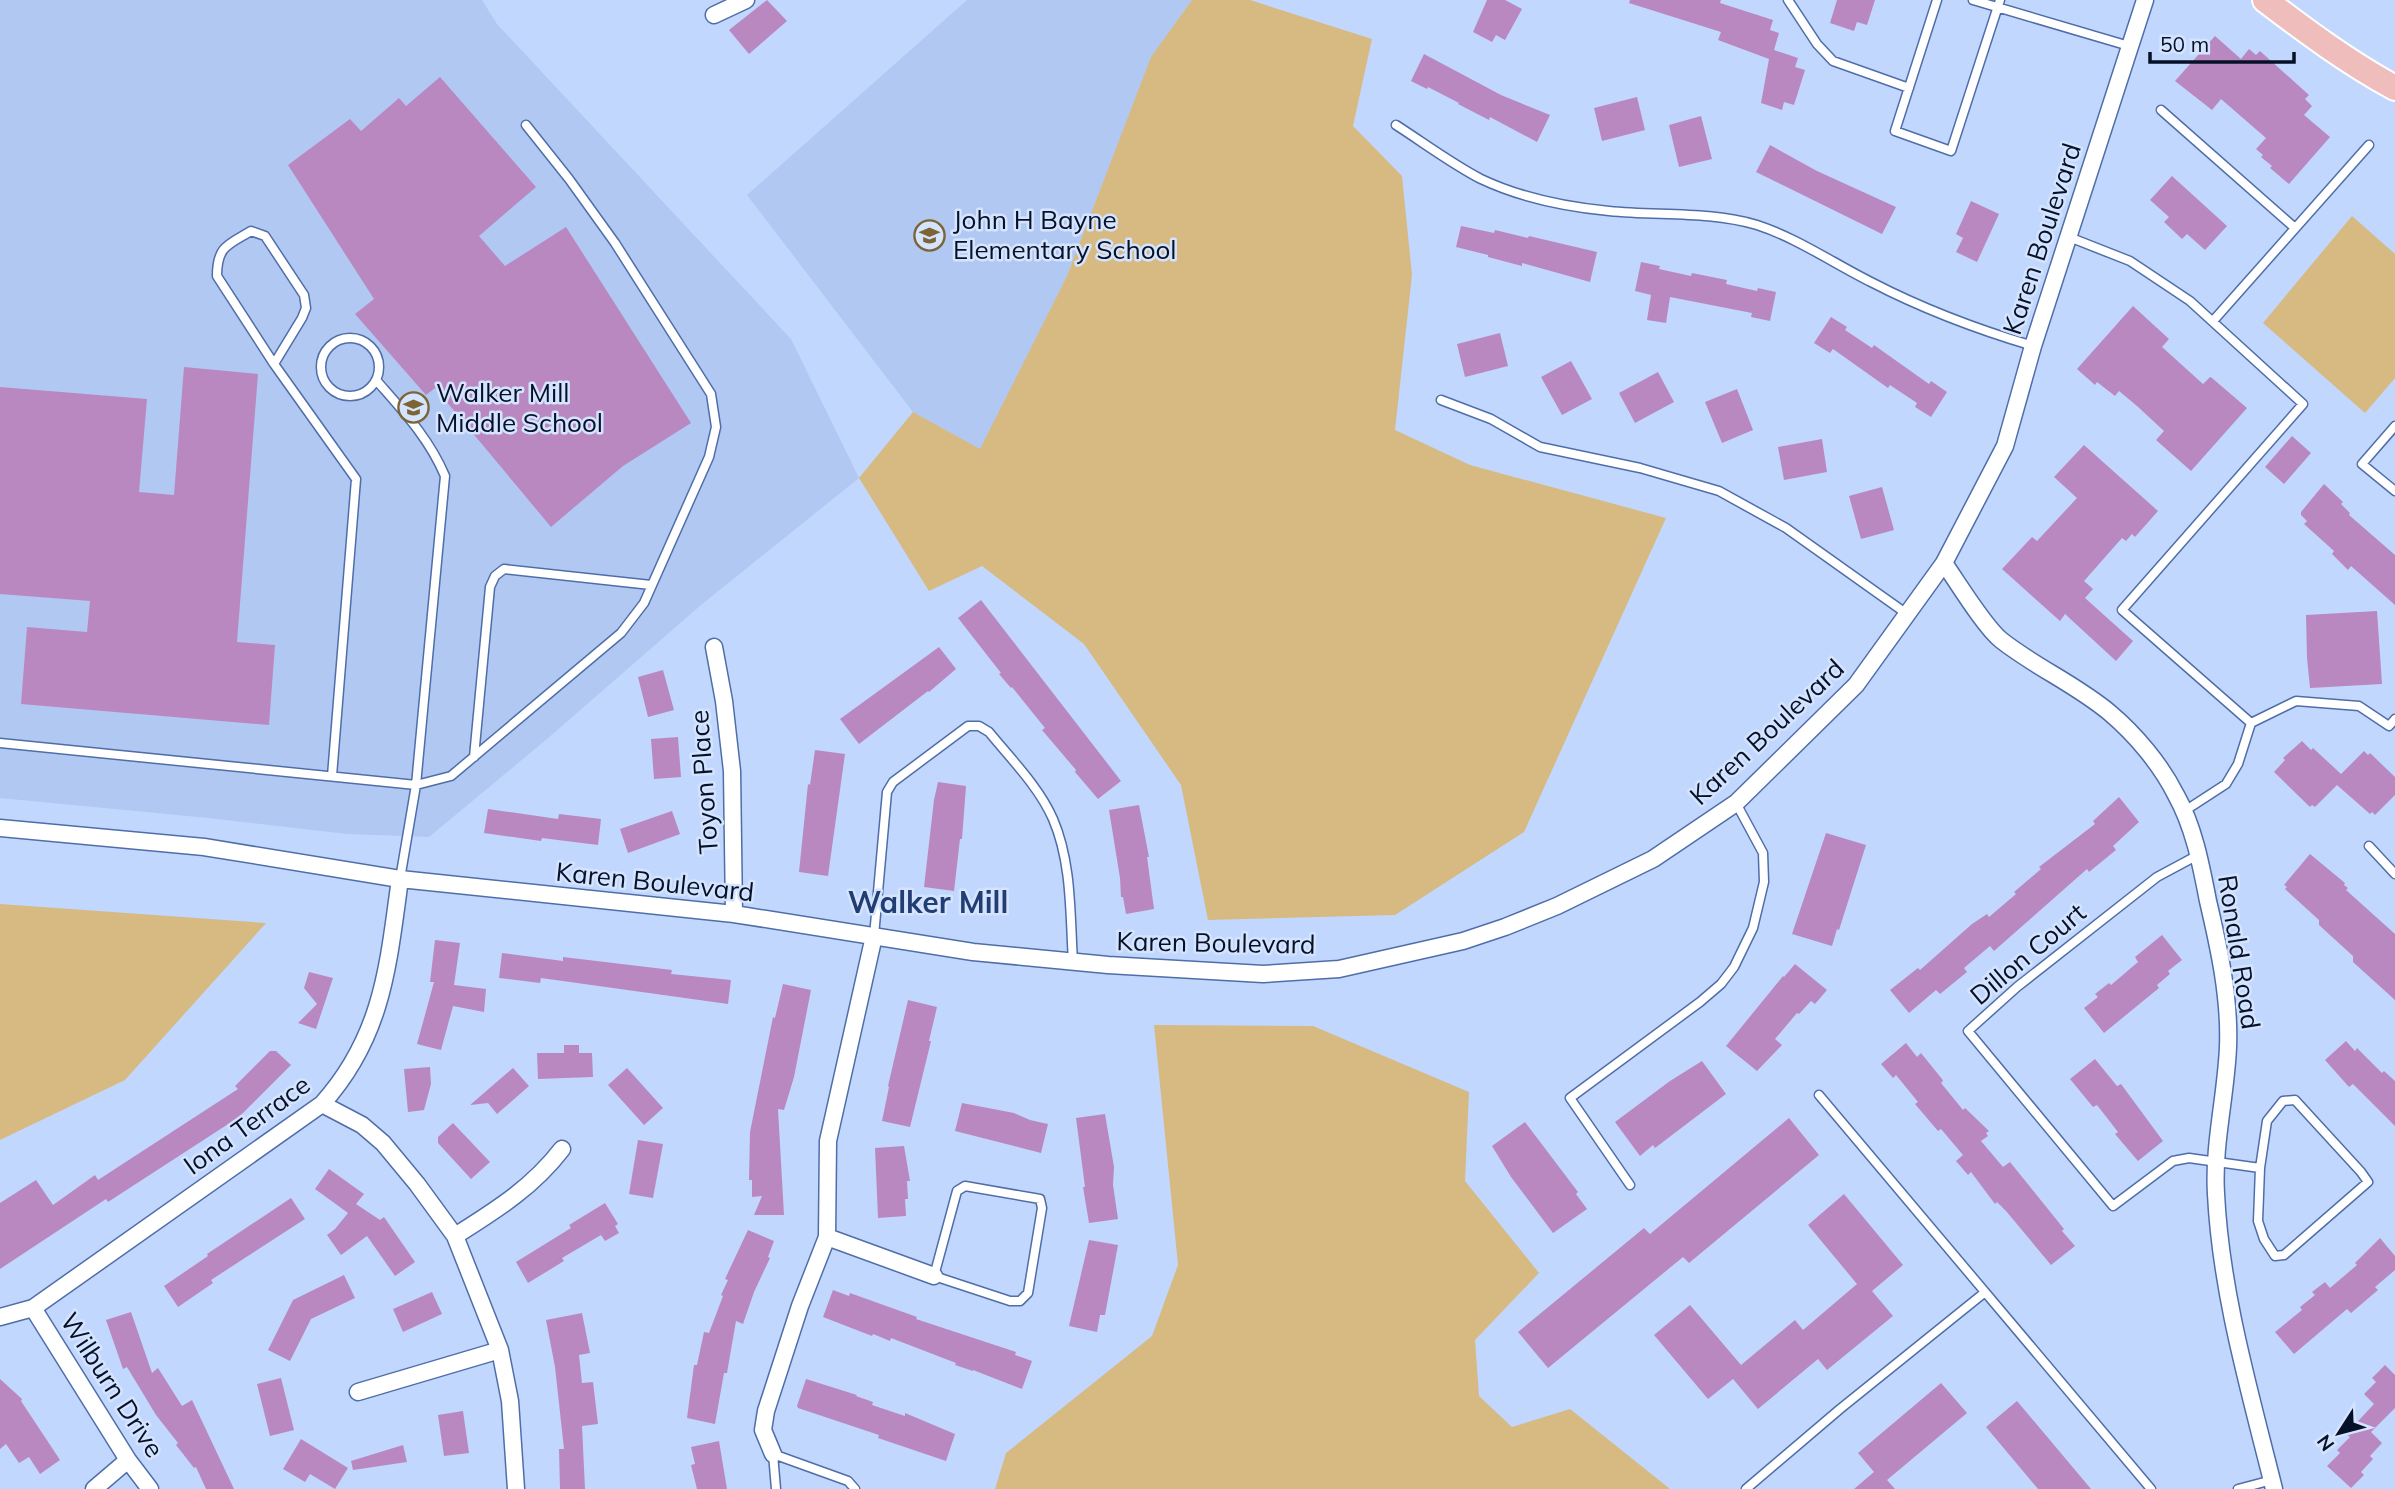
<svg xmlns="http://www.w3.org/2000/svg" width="2395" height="1489" viewBox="0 0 2395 1489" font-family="Mulish,sans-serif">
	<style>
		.built { fill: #b1c8f2 }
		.green { fill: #d7b982 }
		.building { fill: #ba88c1 }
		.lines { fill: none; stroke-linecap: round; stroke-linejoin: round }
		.service-casing { stroke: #4f6ea8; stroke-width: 11 }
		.minor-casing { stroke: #4f6ea8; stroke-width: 19 }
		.primary-casing { stroke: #fff; stroke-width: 28 }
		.service { stroke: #fff; stroke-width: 8 }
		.minor { stroke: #fff; stroke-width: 16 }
		.primary { stroke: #efbebc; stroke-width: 24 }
		.labels { text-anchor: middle; stroke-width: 5; stroke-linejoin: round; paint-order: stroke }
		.poi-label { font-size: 26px; fill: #061127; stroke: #d5e4fe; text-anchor: start }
		.street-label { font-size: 26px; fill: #061127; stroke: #d5e4fe }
		.quarter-label { font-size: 30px; font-weight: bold; fill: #213d72; stroke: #d5e4fe }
	</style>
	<rect width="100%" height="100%" fill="#c1d7fe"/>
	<path class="built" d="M0,0H482L497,24L791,339L859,478L701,605L547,739L429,837L347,834L208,818L0,798Z
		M967,0H1192L1151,58L1067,276L980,450L913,412L747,195Z"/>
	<path class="green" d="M1192,0H1250L1372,39L1353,126L1402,176L1412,275L1395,430L1470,465L1666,518L1524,832L1395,915L1208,920L1181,785L1084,644L982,566L929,591L859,478L913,412L980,449L1067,276L1151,57Z
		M2352,216L2395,254V378L2365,413L2263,323Z
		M0,904L266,923L125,1080L0,1140Z
		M1154,1025L1313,1026L1469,1092L1465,1181L1539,1273L1475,1340L1479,1396L1512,1427L1570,1409L1670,1489H995L1006,1453L1152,1336L1178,1265Z"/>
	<path class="building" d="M767,0L787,21L749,54L729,30Z
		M1487,0H1505L1522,9L1505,40L1496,35L1492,42L1473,32Z
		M1630,0H1721L1720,3L1773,20L1770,30L1779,33L1774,50L1798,58L1795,67L1805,70L1794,105L1784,102L1782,110L1761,103L1769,59L1718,40L1721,32L1629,3Z
		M1837,0H1875L1867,25L1857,22L1854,31L1830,23Z
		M2215,36L2241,59L2249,49L2256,55L2260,51L2309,95L2305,99L2312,106L2304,115L2330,137L2289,184L2270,168L2272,166L2261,157L2263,155L2256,149L2266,138L2221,99L2212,110L2175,81Z
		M1424,54L1501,95L1550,115L1537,142L1490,117L1489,120L1458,104L1459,103L1428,87L1427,89L1411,81Z
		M440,77L536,187L479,236L505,266L566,227L691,423L623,466L551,527L435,388L426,395L355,314L374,299L288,165L350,119L361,131L399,98L406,106Z
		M1637,97L1645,130L1602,141L1594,108Z
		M1701,116L1712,159L1679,167L1669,125Z
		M1770,145L1817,171L1896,207L1882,234L1756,172Z
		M2172,176L2227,226L2205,250L2187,234L2182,239L2164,222L2169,217L2150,200Z
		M1971,201L1999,214L1977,262L1956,252L1963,238L1956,234Z
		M1461,226L1494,233L1495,230L1528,238L1529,236L1597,252L1590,282L1522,263V266L1488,257V255L1456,247Z
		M1641,262L1660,266L1659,269L1691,276L1692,273L1727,280L1726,284L1757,291L1758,288L1776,292L1770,321L1751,317L1752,313L1670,297L1666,323L1647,320L1651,295L1635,291Z
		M2133,306L2169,339L2162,347L2203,384L2210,377L2212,378L2247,408L2191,471L2156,440L2164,431L2137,406L2119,391L2115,396L2097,382L2095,385L2077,369Z
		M1831,317L1847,327L1845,330L1872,348L1874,345L1929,384L1931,381L1947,392L1931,417L1915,407L1917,403L1890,385L1888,388L1833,349L1830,353L1814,343Z
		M1500,333L1508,366L1465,377L1457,344Z
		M1571,361L1592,399L1562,415L1541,377Z
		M184,367L258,374L237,642L275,645L269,725L21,704L27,627L87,632L90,601L0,594V387L147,399L139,492L174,495Z
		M1658,372L1674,402L1635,423L1619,393Z
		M1737,389L1753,430L1722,443L1705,402Z
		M2292,436L2311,453L2284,484L2265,467Z
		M1822,439L1827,472L1784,480L1778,447Z
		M2084,445L2158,511L2135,537L2132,534L2126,541L2122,538L2084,581L2093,589L2085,598L2133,641L2116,661L2065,614L2060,621L2002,569L2032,537L2037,541L2077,498L2054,477Z
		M2324,484L2343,502L2341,504L2350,513L2349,515L2395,555V605L2351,566L2348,570L2332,554L2334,551L2304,524L2307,521L2301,515V512Z
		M1882,487L1894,530L1861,539L1849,496Z
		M981,600L1121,781L1098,799L1075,772L1076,770L1042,730L1045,728L1012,687L1011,688L999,674L1001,673L958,618Z
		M2377,611L2382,684L2310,688L2307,658L2306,615Z
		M939,647L956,669L929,692L928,691L859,744L840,719Z
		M663,670L674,710L648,717L638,677Z
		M678,737L681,777L654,779L651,739Z
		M2302,741L2311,750L2313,748L2341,774L2364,751L2368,755L2370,753L2395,777V795L2375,815L2372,812L2370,814L2337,785L2315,807L2312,805L2310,807L2274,772L2285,760L2283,758Z
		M815,750L845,754L828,876L799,872L808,784L810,785Z
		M938,782L966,786L962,839H960L954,891L924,887L934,800Z
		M2119,797L2139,822L2113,846L2116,850L2089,872L2087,869L1994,951L1990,946L1964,968L1967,972L1940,994L1936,990L1909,1013L1890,990L1918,968L1920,970L1972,924L1987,914L1989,917L2016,894L2014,892L2041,869L2039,867L2095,824L2093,821Z
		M1139,805L1149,857H1147L1154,909L1126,914L1123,897H1121L1120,878L1109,810Z
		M488,809L558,819L559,814L601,819L598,845L542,838L541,841L484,833Z
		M672,811L680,834L628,853L620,829Z
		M1826,833L1866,845L1839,930L1837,929L1832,946L1792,934Z
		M2310,854L2345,883L2344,885L2348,888L2346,890L2395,934V1000L2353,962V956L2319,925V920L2285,889L2287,887L2284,885Z
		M2162,935L2182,960L2168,971L2170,974L2157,985L2159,988L2104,1033L2084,1008L2098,997L2095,994L2109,983L2111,985L2138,962L2135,957Z
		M435,940L460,943L454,985L486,989L484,1012L453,1006L441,1050L417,1044L434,982H430Z
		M502,953L563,961V957L672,970L671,974L731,980L728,1004L541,978L540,983L499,978Z
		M1795,964L1827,990L1815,1004L1811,1001L1799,1014L1797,1013L1775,1039L1782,1045L1757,1071L1726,1046L1783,976L1784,977Z
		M309,972L333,978L316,1029L298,1023L317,1004L304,988Z
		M783,984L811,990L794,1077L784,1110L778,1109L784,1215H754L762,1196L752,1197V1180H749L750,1132L773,1017L775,1018Z
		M908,1000L937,1007L929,1041H931L910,1127L882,1121L889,1087L888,1086Z
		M2346,1041L2355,1051L2357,1048L2382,1073L2384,1071L2395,1081V1126L2353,1084L2349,1087L2325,1060Z
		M1906,1043L1917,1057L1921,1053L1942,1079L1943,1081L1941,1083L1963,1110L1965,1108L1989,1131L1986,1133L1988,1136L1981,1141L2003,1167L2010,1162L2064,1229L2062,1231L2075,1246L2051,1265L2006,1211L1997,1202L1995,1204L1971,1172L1968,1175L1956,1161L1963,1155L1941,1129L1938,1131L1915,1104L1918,1102L1896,1075L1893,1078L1881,1064Z
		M564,1045H579V1053H592L593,1077L538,1079L537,1053H564Z
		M270,1051H276L291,1065L239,1117L108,1202L106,1199L0,1269V1203L36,1180L53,1205L95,1175L98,1180L238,1089L235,1086Z
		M2095,1059L2117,1086L2121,1084L2163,1141L2138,1161L2115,1134L2118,1132L2097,1105L2093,1107L2070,1079Z
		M1702,1061L1726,1094L1655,1148L1653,1145L1640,1156L1615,1122L1670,1081Z
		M430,1067L431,1084L424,1110L408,1112L404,1069Z
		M513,1068L529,1086L497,1114L488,1103L470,1105Z
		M627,1068L663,1108L644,1125L608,1085Z
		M962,1103L1014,1113L1030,1120L1048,1124L1041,1153L955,1131Z
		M1105,1114L1114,1167L1113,1185L1118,1219L1089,1223L1083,1187H1085L1076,1118Z
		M1789,1118L1819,1155L1689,1263L1683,1257L1548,1368L1518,1332L1644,1228L1650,1234Z
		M1525,1122L1578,1192L1576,1194L1587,1209L1553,1233L1511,1177L1492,1146Z
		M453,1123L490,1162L471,1179L438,1143V1137Z
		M638,1140L663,1144L653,1198L629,1194Z
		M904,1146L910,1181H907L908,1199H905L906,1216L878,1218L875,1148Z
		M329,1169L364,1194L356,1204L380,1220L384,1217L415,1262L395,1276L367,1236L341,1255L327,1235L335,1229L348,1213L315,1189Z
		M1844,1194L1903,1265L1872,1291L1893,1316L1827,1370L1818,1359L1758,1409L1733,1379L1708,1399L1654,1335L1690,1305L1741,1365L1795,1320L1803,1330L1857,1284L1808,1225Z
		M291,1198L305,1219L211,1280L213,1283L178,1307L164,1286L208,1256L207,1254Z
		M605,1203L618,1224L615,1226L619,1233L605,1241L601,1235L562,1258L564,1261L528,1283L516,1262L571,1228L569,1225Z
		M748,1230L774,1241L768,1257L770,1258L754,1292L743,1324L736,1321L727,1373H724L715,1424L687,1418L694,1365H697L704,1332L709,1333L723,1296L721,1295L728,1280L725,1279Z
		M2380,1238L2395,1256V1270L2375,1287L2378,1290L2351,1313L2347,1309L2294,1354L2275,1332L2302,1310L2300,1307L2315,1295L2312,1292L2325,1282L2330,1288L2357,1265L2355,1263Z
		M1089,1240L1118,1245L1105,1315H1100L1097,1332L1069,1326Z
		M344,1275L355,1298L311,1319L290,1361L268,1350L293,1300Z
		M833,1290L849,1296L850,1293L917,1317L916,1319L1016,1352L1015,1355L1032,1361L1022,1389L973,1370V1371L955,1365L956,1363L891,1338L890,1341L873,1334L872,1336L823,1317Z
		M432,1292L442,1314L403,1332L393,1309Z
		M131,1312L152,1373L158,1368L182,1406L192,1400L234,1489H206L196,1467L194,1468L176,1445L178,1443L156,1415L127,1367L123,1369L106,1320Z
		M582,1313L590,1353L579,1355L582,1383L593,1382L598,1424L582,1426L585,1489H560L559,1449H564L555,1367L546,1320Z
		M2385,1365L2395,1375V1408L2371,1432L2382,1443L2370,1456L2373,1459L2361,1472L2364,1475L2351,1488L2327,1466L2340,1453L2337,1450L2350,1437L2346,1434L2374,1404L2364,1394L2376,1382L2372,1378Z
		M281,1378L294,1430L270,1436L257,1384Z
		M0,1379L22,1399L21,1401L60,1460L40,1474L29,1457L19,1463L6,1444L0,1449Z
		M806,1379L857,1395L856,1396L873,1402L872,1405L905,1416V1413L955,1434L946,1461L878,1438L879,1435L798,1408L797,1406Z
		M1941,1383L1967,1413L1887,1480L1895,1489H1854L1874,1472L1858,1453Z
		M2017,1401L2091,1489H2038L1986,1427Z
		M463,1411L469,1453L444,1456L438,1415Z
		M301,1439L348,1468L335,1489L310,1474L305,1482L283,1469Z
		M719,1441L727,1489H697L691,1465L695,1464L691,1447Z
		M403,1445L407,1462L353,1470L351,1461Z"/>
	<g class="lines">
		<defs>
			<path id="service" d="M1788,0L1817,44L1833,61L1909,88
				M1937,0L1895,131L1951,151L2000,0
				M1973,0L2129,46
				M2161,110L2295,228
				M1396,125C1424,143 1452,164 1481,179C1519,197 1567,207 1609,211C1659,216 1709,211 1757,225C1797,238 1833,263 1871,282C1923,309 1976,329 2033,346
				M2069,237L2130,261L2190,301L2303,404L2122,610L2251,723
				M2213,321L2369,145
				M321 367a29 29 0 1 1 58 0a29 29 0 1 1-58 0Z
				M274,364L217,276C217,246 228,245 251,231L265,236L304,295L306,308L302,318L274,364L356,479L332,776
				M376,380C403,411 429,438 445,476L416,785L451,776L621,633L644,603L709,457L716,427L711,394L615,243L569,179L526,125
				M1441,400L1491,419L1540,447L1640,468L1719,491L1786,528L1907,614
				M2395,426L2362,464L2395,491
				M0,743L416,785L400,879
				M474,757L490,587L495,576L504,569L651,585
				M2183,812L2226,784L2238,764L2251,723L2296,701L2359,706L2389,726L2395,719
				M2369,846L2395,874
				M2198,855L2157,877L2017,987L1968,1031L2113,1206L2173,1161L2189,1158L2260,1168
				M874,936L887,792L893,782L968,726H979L989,732C1011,759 1039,787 1053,819C1072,863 1070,915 1073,962
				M1819,1095L2151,1489
				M2295,1100L2361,1172L2368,1182L2284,1255L2275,1256L2264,1239L2258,1221L2260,1168L2267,1121L2283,1101Z
				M1630,1185L1570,1098L1700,1002L1721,984L1734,967L1753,928L1764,882L1763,853L1736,803
				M965,1186L1040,1199L1042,1208L1028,1293L1020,1301H1010L934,1276L957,1191Z
				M776,1489L773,1454L848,1481L855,1489
				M1746,1489L1840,1409L1984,1293
				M2238,1489L2272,1480"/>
			<path id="minor" d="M714,15L746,0
				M1944,563C1958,583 1984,626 2001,640C2035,667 2077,685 2110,713C2136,735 2161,765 2176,795C2194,827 2201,865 2208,901C2219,948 2230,998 2228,1047C2226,1096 2213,1145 2216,1194C2221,1294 2250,1392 2274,1489
				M714,647L724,701L732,771L734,914
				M0,828L204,847L400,879L734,914L973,952L1108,965L1263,974L1339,969L1463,941L1505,927L1557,906L1653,859L1736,803L1856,685L1944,563L2005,446L2033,346L2145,0
				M874,936L828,1141L827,1237L934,1276
				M322,1104L362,1125L383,1143L417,1184L455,1236L500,1350L510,1401L516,1489
				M455,1236C496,1210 532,1188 562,1149
				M33,1308L128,1460L150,1489
				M0,1317L33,1308L322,1104C383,1036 388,966 400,879
				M358,1392L500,1350
				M773,1454L763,1430L766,1411L800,1306L827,1237
				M94,1489L128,1460"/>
			<path id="primary" d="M2265,0C2307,32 2349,63 2395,88"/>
		</defs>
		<use href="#service" class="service-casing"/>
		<use href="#minor" class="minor-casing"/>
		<use href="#primary" class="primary-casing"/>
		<use href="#service" class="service"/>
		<use href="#minor" class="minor"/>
		<use href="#primary" class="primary"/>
	</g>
	<defs>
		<symbol id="school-ring" viewBox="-11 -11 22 22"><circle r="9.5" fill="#d5e4fe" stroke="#7c6435" stroke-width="1.5"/><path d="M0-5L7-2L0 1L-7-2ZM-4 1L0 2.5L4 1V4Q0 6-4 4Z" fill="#7c6435"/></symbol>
	</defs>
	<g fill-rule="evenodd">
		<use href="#school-ring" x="912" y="218" width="35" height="35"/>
		<use href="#school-ring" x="396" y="390" width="35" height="35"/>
	</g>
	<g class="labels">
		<g class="poi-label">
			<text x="953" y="229">John H Bayne<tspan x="953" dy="30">Elementary School</tspan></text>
			<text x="436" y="402">Walker Mill<tspan x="436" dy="30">Middle School</tspan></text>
		</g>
		<g class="street-label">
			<text transform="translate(2042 239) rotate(-72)" y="9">Karen Boulevard</text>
			<text transform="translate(1767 732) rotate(-43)" y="9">Karen Boulevard</text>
			<text transform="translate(704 782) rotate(-94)" y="9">Toyon Place</text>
			<text transform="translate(655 882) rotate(6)" y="9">Karen Boulevard</text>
			<text transform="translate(1216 943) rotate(1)" y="9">Karen Boulevard</text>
			<text transform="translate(2239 952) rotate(81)" y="9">Ronald Road</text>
			<text transform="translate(2028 954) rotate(-40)" y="9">Dillon Court</text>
			<text transform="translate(247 1125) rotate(-36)" y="9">Iona Terrace</text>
			<text transform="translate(112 1385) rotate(57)" y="9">Wilburn Drive</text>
		</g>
		<g class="quarter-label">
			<text x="928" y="913">Walker Mill</text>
		</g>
	</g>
	<g transform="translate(2339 1433) rotate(234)" stroke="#d5e4fe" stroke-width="5" paint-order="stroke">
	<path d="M0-5L12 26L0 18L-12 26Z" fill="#061127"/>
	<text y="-10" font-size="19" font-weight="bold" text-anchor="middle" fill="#061127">N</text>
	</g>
	<path d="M2150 52v10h144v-10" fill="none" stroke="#061127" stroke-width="3.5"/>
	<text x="2160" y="52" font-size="21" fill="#061127" stroke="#d5e4fe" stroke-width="5" paint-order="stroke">50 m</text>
</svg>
